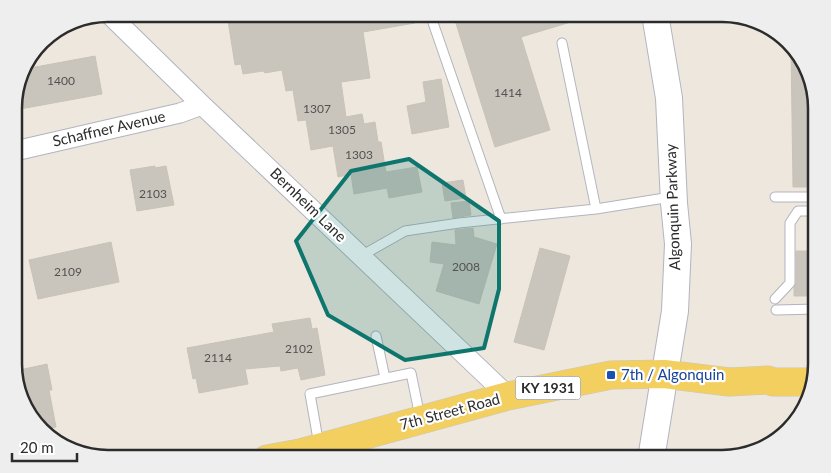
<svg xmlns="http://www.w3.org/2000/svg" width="831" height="473" viewBox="0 0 831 473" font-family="Lato,sans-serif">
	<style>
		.building { fill: #c9c5bc; stroke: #c9c3b7 }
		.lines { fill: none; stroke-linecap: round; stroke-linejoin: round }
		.service-casing { stroke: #b2b4bf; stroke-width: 11 }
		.minor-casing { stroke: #b2b4bf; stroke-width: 21 }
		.secondary-casing { stroke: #b2b4bf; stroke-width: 28 }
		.primary-casing { stroke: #c8c8c8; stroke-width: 29 }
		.service { stroke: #fff; stroke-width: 9 }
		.minor { stroke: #fff; stroke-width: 19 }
		.secondary { stroke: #fff; stroke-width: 26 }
		.primary { stroke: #f2cf5e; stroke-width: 28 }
		.marked { fill: #0f766e; fill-opacity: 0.2; stroke: #0f766e; stroke-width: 4; stroke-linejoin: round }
		.transit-dot { fill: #1a4fb4; stroke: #fff; stroke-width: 2 }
		.labels { text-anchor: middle; stroke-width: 4.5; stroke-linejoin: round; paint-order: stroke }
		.number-label { font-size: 12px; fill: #535250 }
		.shield { fill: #fff; stroke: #6b6b6b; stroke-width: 1 }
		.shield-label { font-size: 14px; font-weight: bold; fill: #2c2c2c }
		.street-label { font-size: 15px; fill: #2c2c2c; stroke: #fff }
		.transit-label { font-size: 15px; fill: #164399; stroke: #fff; text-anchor: start }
		.rim { fill: none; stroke: #2c2c2c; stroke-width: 2.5 }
	</style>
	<rect width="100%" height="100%" fill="#ede7de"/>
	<path class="building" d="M227,14H414L415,23L363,32L370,78L341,82L346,117L362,114L364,124L375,122L378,142H381L386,172L417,167L422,192L389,198L387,188L354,194L351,174L338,177L333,146L311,150L306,120L298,121L293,90L286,91L282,70L265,73L263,71L243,74L241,64L235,65Z
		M453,14H584V18L521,37L550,130L495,147Z
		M791,46L802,56L817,102V187H793Z
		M95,56L102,94L15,110V96L30,68Z
		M441,79L449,127L412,134L407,106L426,102L423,82Z
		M155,166V168L166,166L174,205L137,211L130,170Z
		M463,180L466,198L445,201L442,183Z
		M469,201L471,215L453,218L451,203Z
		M473,228L474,237L497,244L479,304L436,291L444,264L430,262L432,242L456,245L455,230Z
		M111,242L119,282L38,299L29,260Z
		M540,248L570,256L544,350L514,342Z
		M796,251H817V296H794V288L796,283Z
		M310,318L312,329L317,328L325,375L301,380L298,368L281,371L280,366L245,369L248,384L199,393L196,378L193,379L187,348L274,332L272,324Z
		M47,364L52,390H49L56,427L43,430L30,418L15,378V371Z"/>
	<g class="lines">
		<defs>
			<path id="service" d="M430,14L501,219
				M562,43L596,209
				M775,197H817
				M361,256L405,231L459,223L596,209L671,197
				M775,299L790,283V223L798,211H817
				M776,310L817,309
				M376,336L385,378
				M319,445L310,394L411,373L420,417"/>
			<path id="minor" d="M109,14L202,105L508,396
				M15,151L180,113L202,105"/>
			<path id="secondary" d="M651,459L675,311L678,244L674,203L669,98L655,14"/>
			<path id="primary" d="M267,459L300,453L508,396L611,375L664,374L729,382L768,380L773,382H814"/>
		</defs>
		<use href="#service" class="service-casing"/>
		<use href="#minor" class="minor-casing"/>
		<use href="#secondary" class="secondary-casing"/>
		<use href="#primary" class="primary-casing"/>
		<use href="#service" class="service"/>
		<use href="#minor" class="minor"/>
		<use href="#secondary" class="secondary"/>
		<use href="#primary" class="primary"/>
	</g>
	<path class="marked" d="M409,159L499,221V289L484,348L405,360L328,315L296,241L351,171Z"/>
	<rect class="transit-dot" x="606" y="370" width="10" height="10" rx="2.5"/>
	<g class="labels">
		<g class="number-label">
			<text x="61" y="85">1400</text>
			<text x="508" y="97">1414</text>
			<text x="317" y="113">1307</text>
			<text x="342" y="134">1305</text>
			<text x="359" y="159">1303</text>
			<text x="153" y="198">2103</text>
			<text x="466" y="271">2008</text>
			<text x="68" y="276">2109</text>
			<text x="299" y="353">2102</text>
			<text x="218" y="362">2114</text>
		</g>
		<rect class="shield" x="515.5" y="376.5" width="65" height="23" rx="4"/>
		<g class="shield-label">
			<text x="548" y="393">KY 1931</text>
		</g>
		<g class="street-label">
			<text transform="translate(109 129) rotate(-13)" y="5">Schaffner Avenue</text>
			<text transform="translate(308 205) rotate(44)" y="5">Bernheim Lane</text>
			<text transform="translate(673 207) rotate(-92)" y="5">Algonquin Parkway</text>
			<text transform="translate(450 412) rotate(-15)" y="5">7th Street Road</text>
		</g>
		<g class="transit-label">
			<text x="621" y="380">7th / Algonquin</text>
		</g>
	</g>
	<path d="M0 0H831V473H0ZM108 22H722A86 86 0 0 1 808 108V364A86 86 0 0 1 722 450H108A86 86 0 0 1 22 364V108A86 86 0 0 1 108 22Z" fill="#eee" fill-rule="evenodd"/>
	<path class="rim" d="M108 22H722A86 86 0 0 1 808 108V364A86 86 0 0 1 722 450H108A86 86 0 0 1 22 364V108A86 86 0 0 1 108 22Z"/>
	<path d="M12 453v8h65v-8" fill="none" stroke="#2c2c2c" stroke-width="2.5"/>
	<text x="20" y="453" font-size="15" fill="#2c2c2c" stroke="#ffffff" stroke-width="4" paint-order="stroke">20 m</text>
</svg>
